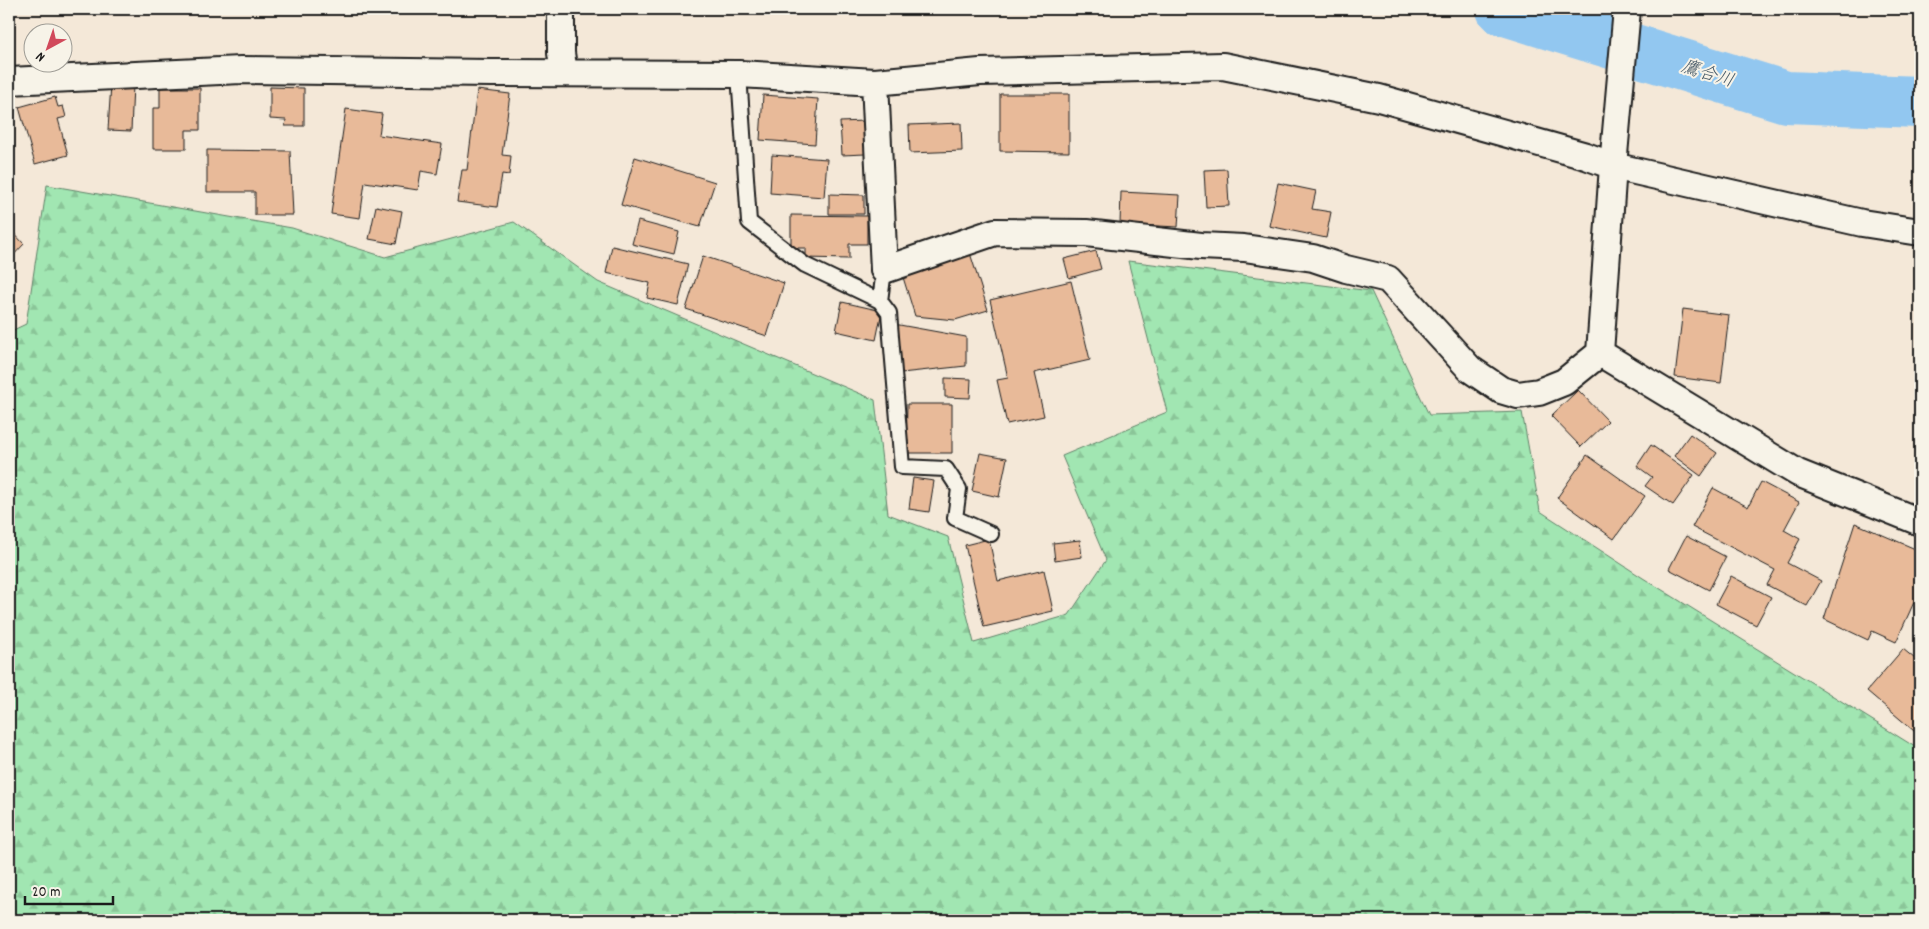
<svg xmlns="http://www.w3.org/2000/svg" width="1929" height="929" viewBox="0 0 1929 929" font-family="Dekko,'Klee One',sans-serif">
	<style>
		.forest { fill: url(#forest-firs); stroke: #5e8167 }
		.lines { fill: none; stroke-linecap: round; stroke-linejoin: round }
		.river { stroke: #92c7f0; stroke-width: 52 }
		.building { fill: #e8ba99; stroke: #1c1c1c }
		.service-casing { stroke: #1c1c1c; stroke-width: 18 }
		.minor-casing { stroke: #1c1c1c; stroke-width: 30 }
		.service { stroke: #f7f3e8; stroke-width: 14 }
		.minor { stroke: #f7f3e8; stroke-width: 26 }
		.labels { text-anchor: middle; stroke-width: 4; stroke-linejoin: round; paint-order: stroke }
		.water-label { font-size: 18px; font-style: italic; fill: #455866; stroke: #f7f3e8 }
	</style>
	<defs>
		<pattern id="forest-firs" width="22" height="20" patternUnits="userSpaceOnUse" patternTransform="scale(1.25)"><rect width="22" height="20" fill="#a1e6b2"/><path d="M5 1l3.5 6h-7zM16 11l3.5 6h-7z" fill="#8ac598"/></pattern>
	</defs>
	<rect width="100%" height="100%" fill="#f4e8d8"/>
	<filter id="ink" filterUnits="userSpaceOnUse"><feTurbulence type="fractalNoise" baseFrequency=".02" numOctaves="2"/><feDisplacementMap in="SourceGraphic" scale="10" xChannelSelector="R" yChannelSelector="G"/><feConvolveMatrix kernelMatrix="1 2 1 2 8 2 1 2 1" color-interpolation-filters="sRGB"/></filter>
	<g filter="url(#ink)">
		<path class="forest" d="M47,185L292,228L385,257L514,222L598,282L875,400L888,514L948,537L974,643L1069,615L1106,560L1062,456L1167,412L1128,261L1371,291L1429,415L1522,412L1540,511L1643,578L1920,750V920H9V332L26,324Z"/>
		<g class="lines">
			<path class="river" d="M1502,9L1786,97L1920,102"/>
		</g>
		<path class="building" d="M111,84L133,85L131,131L108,130Z
			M270,87L304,88V126H285L286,120L270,119Z
			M160,88H200V130H186V149H153V108H160Z
			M477,90L510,94L502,155L511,156L509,175L502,174L497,207L457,202L462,170H467Z
			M1000,94H1069V152L1000,151Z
			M763,95L818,99L815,144L760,140Z
			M55,97L58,107L63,106L66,117L58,119L68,155L35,164L19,107Z
			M346,109L382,114L379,135L442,144L437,174L421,171L418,190L365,182L360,218L331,214Z
			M864,121L865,154L842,155L840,122Z
			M961,123L962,151L910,153L909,125Z
			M207,150L290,151L293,215H255V192H207Z
			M772,155L827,159L824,197L770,193Z
			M635,157L715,182L700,227L621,205Z
			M1227,169L1229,206L1206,207L1204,170Z
			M1278,183L1316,191L1312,209L1331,212L1326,238L1269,226Z
			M1121,192L1180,195L1178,227L1120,224Z
			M829,194L864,195V214H829Z
			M376,206L402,211L396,244L369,239Z
			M791,215L867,216V244H849V259L806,258V248H791Z
			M638,221L679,232L674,254L632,244Z
			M9,228L24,244L9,260Z
			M612,246L688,264L678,305L647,298L650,283L606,273Z
			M1096,251L1101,269L1069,278L1064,259Z
			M970,253L988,310L955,320L915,316L902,274Z
			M703,256L784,283L767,336L686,309Z
			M1071,281L1090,360L1034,373L1044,416L1007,424L997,380L1008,378L990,300Z
			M842,302L882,311L876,340L836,331Z
			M1683,309L1729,315L1721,383L1675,377Z
			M894,324L966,337V366L901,373Z
			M945,378L971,379L970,398L945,397Z
			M1578,390L1608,421L1581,447L1551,416Z
			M907,404H952V453H906Z
			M1690,434L1717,453L1701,476L1674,456Z
			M1651,445L1694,475L1673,505L1645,486L1652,477L1637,466Z
			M980,453L1007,458L999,497L972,491Z
			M1587,455L1645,496L1614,539L1557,498Z
			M913,478L934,481L929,512L909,509Z
			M1761,482L1799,502L1784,530L1800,539L1787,563L1821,581L1807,606L1767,585L1775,570L1692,527L1713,488L1748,507Z
			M1855,523L1920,551V589L1896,642L1872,631L1868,640L1824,619Z
			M1686,536L1726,557L1709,590L1669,569Z
			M989,539L998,581L1044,570L1053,611L984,627L965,545Z
			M1080,540L1082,557L1055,561L1053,543Z
			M1731,576L1771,597L1756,625L1716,604Z
			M1903,649L1920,663V736L1867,691Z"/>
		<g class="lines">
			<defs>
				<path id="service" d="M739,74L749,222L805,265L880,301L884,270
					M880,301L889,313L902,467L946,469L959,489L955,518L991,534"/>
				<path id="minor" d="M561,9V53L564,73
					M9,81L241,70L491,73L739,74L875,82L884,270L995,232L1086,233L1201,246L1244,248L1313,258L1346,269L1388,279L1470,369L1501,390L1518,395L1539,392L1564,382L1600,353L1613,166L1627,9
					M875,82L980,72L1223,66L1379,98L1586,156L1613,166L1862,223L1920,232
					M1600,353L1798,473L1920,522"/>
			</defs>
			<use href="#service" class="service-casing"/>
			<use href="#minor" class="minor-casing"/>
			<use href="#service" class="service"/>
			<use href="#minor" class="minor"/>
		</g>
	</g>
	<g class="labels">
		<g class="water-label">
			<text transform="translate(1708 73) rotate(17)" y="6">鷹合川</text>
		</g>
	</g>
	<rect width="1929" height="929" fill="none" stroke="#f7f3e8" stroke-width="30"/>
	<rect x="15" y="15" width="1899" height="899" fill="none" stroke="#1c1c1c" stroke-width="2" filter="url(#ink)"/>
	<g transform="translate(48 48) rotate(220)"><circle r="24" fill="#f7f3e8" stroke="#9f9d96"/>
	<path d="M0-4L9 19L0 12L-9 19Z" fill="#d1495b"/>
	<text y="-8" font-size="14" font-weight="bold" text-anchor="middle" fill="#1c1c1c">N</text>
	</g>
	<path d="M25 896v8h88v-8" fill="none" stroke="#1c1c1c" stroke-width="2.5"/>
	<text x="32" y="896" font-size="15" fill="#1c1c1c" stroke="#f7f3e8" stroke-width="4" paint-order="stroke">20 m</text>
</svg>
